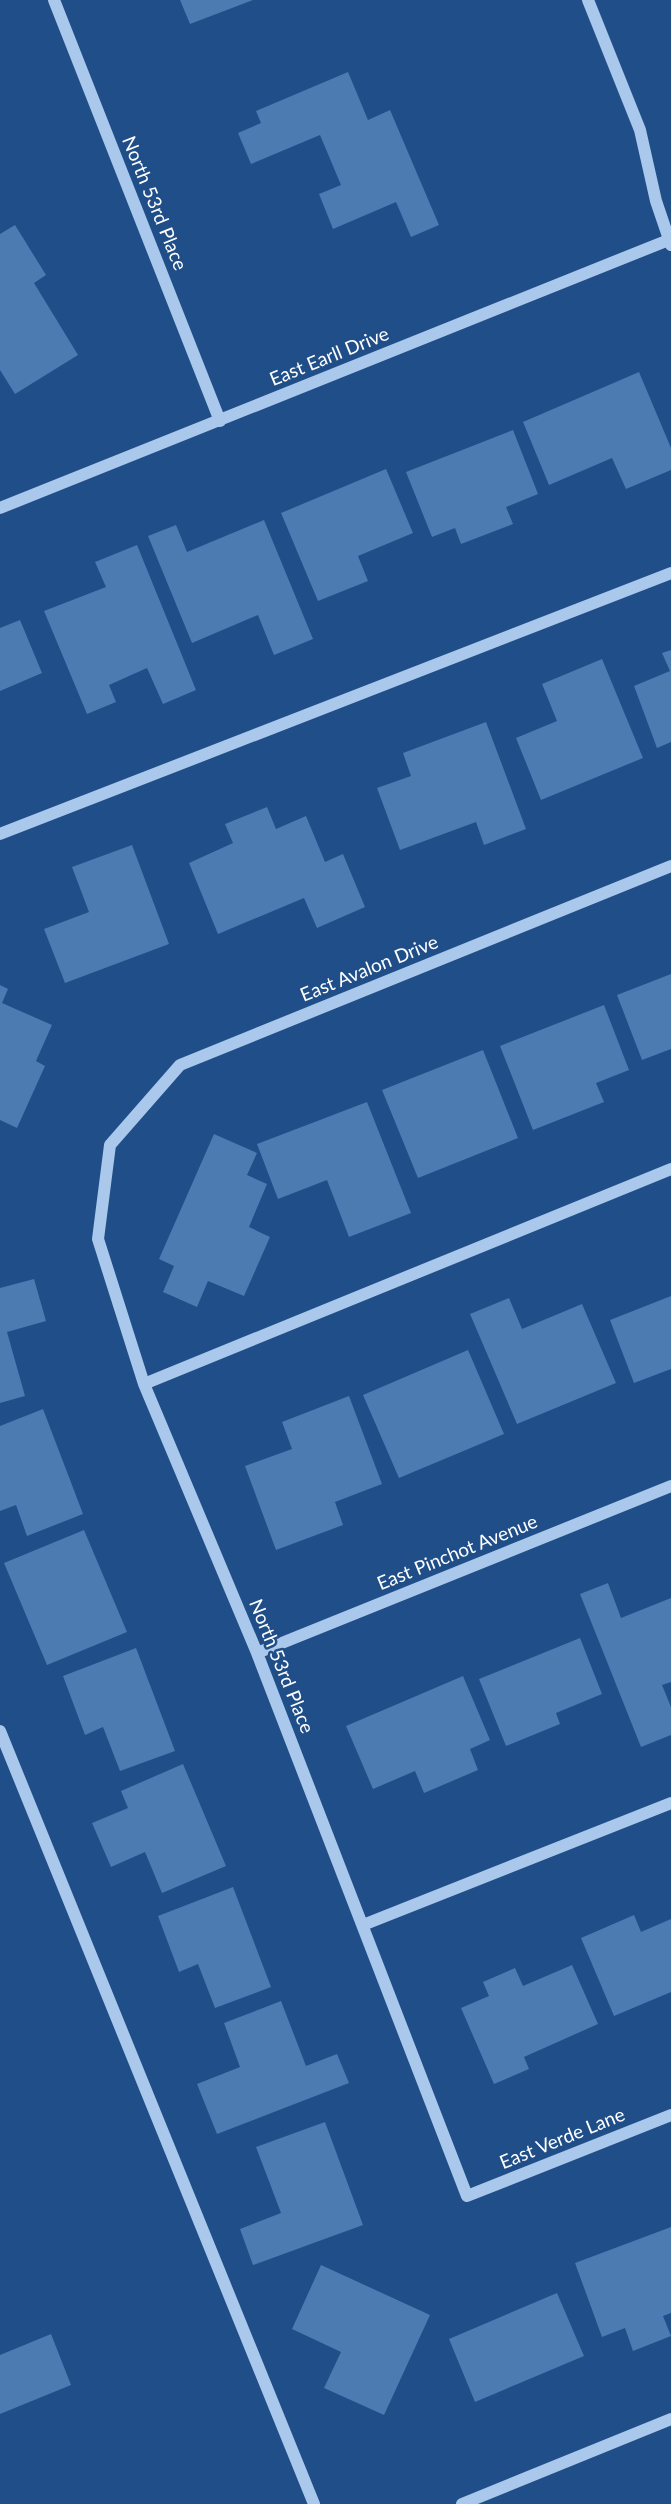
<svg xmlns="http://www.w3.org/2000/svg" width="671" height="2504" viewBox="0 0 671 2504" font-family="Lato,sans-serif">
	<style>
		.building { fill: #4c7bb2 }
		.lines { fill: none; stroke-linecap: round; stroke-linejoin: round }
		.minor { stroke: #a9c8eb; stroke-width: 12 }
		.labels { text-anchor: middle; stroke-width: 5; stroke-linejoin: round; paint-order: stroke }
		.street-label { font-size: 19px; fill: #fff; stroke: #1f4e88 }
	</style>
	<rect width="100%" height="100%" fill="#1f4e88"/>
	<path class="building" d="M180,0H253L190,24Z
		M348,72L368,120L390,110L439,225L411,237L396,202L333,229L319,194L341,185L320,135L251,164L238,133L261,123L256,111Z
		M15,225L46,275L34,283L78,355L15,394L0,370V234Z
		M639,372L671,448V470L626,489L612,458L549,485L523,422Z
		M513,430L538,494L506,507L513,524L461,544L455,528L432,537L406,472Z
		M386,469L413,533L358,556L368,581L318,601L281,513Z
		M264,520L313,639L274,655L258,615L192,643L148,536L176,525L187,552Z
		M137,545L196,690L163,704L147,668L109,685L116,702L87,714L44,611L106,587L95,562Z
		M20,620L42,673L0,691V628Z
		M671,650V742L657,748L634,686L670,671L662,653Z
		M602,659L643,758L541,800L516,738L557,721L542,684Z
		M486,722L526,829L484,845L476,822L400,850L377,788L411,776L403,753Z
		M267,807L276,829L306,816L325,862L343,854L365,907L317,928L304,898L218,934L189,863L233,843L225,824Z
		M132,845L169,944L65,983L44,929L89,912L72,867Z
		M671,974V1049L642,1060L617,995Z
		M0,985L8,989L2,1003L52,1025L36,1061L45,1066L17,1128L0,1120Z
		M604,1005L629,1070L596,1083L604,1102L533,1130L500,1046Z
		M483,1050L518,1138L418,1178L382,1090Z
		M367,1102L411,1213L349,1237L327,1180L278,1199L257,1144Z
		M214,1134L257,1153L247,1175L267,1184L249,1227L270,1237L244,1296L208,1281L197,1307L163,1292L174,1266L159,1259Z
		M34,1279L46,1321L7,1332L25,1396L0,1403V1288Z
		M671,1296V1369L634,1383L610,1320Z
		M509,1298L522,1329L582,1304L616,1383L517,1424L470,1314Z
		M468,1350L504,1434L399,1478L363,1395Z
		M349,1396L382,1484L335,1502L343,1525L276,1550L245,1466L292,1449L282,1422Z
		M43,1409L83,1514L27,1536L16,1505L0,1511V1426Z
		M84,1530L127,1632L47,1665L4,1563Z
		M608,1583L621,1618L671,1598V1682L662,1685L671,1707V1735L641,1747L580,1594Z
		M580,1638L602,1694L556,1713L560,1724L506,1746L479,1679Z
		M136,1648L175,1751L120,1771L103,1727L85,1735L63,1676Z
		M463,1676L490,1740L470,1749L478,1770L424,1793L415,1771L373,1789L346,1726Z
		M183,1764L226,1866L162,1893L145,1852L111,1867L92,1823L128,1808L121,1791Z
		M233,1887L271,1987L215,2008L198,1964L179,1972L158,1916Z
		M634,1915L641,1932L671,1919V1992L614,2016L581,1938Z
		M572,1965L598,2024L524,2057L529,2069L494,2084L461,2008L489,1996L483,1982L515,1968L523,1986Z
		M281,2001L306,2066L337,2054L349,2083L217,2134L197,2084L240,2067L224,2023Z
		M325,2122L363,2225L253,2265L240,2229L281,2213L256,2147Z
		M671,2227V2313L663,2316L671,2336L633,2351L625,2328L602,2337L575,2263Z
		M321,2265L430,2315L384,2415L324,2388L341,2352L292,2329Z
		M557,2293L584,2356L475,2402L449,2339Z
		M51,2334L71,2385L0,2414V2355Z"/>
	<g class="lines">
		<path class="minor" d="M54,0L220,421
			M588,0L640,130L656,201L671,245
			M0,508L671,239
			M0,834L671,573
			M671,866L180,1065L110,1145L98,1239L144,1384L257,1653L467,2196L671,2115
			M144,1384L671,1169
			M257,1653L671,1486
			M0,1731L314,2504
			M363,1925L671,1803
			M462,2504L671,2419"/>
	</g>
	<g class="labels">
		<g class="street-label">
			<text transform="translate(155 203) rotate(68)" y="7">North 53rd Place</text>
			<text transform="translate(329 356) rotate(-22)" y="7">East Earll Drive</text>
			<text transform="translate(369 968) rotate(-22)" y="7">East Avalon Drive</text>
			<text transform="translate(457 1552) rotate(-22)" y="7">East Pinchot Avenue</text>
			<text transform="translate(282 1666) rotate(68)" y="7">North 53rd Place</text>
			<text transform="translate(562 2138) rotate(-22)" y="7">East Verde Lane</text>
		</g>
	</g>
</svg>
